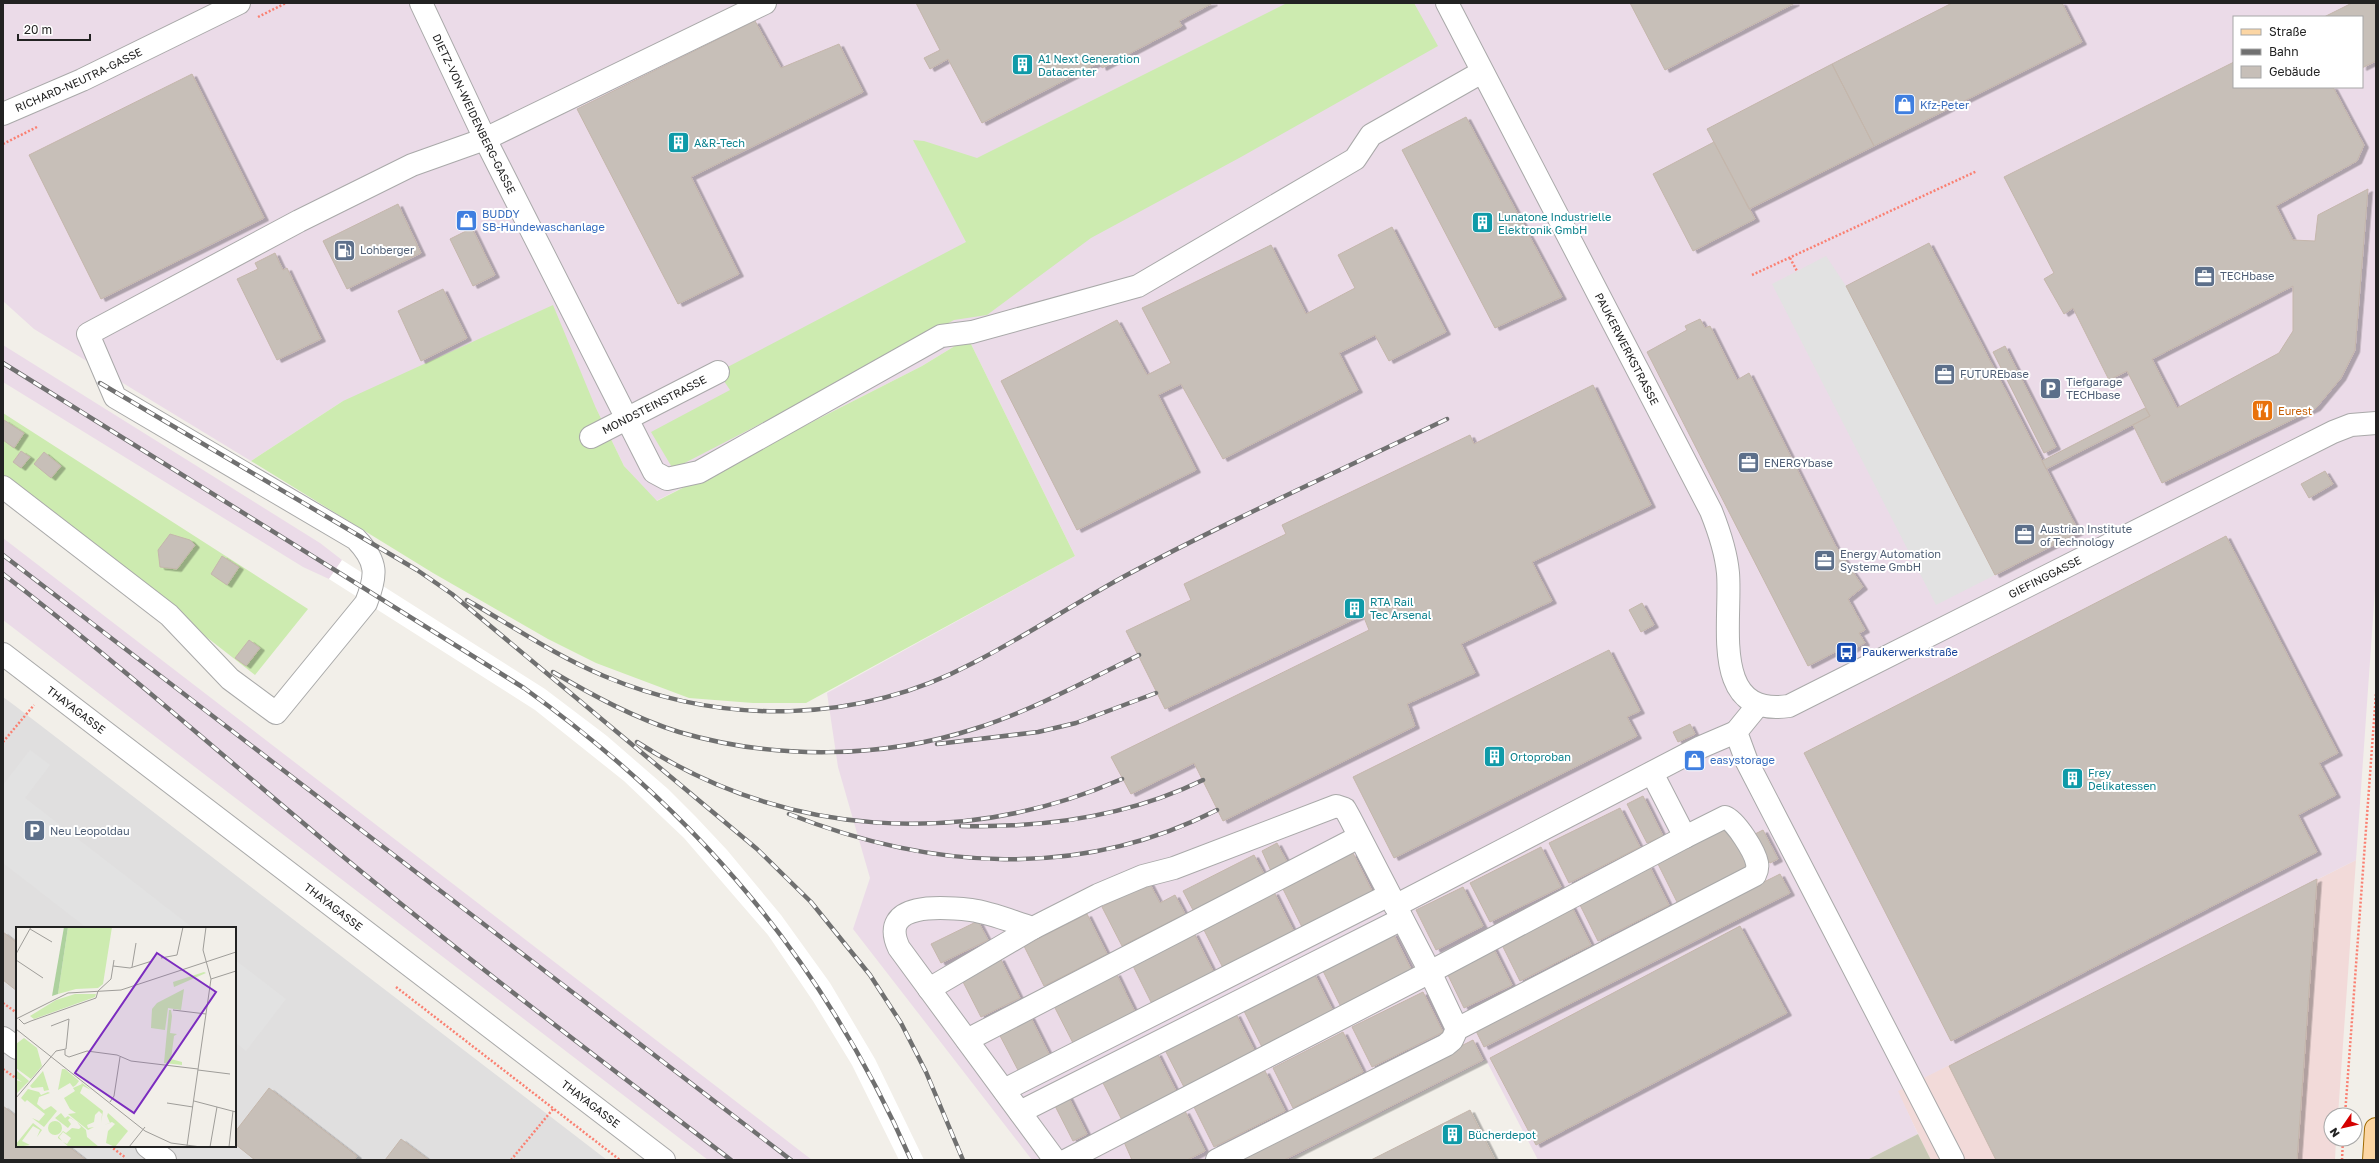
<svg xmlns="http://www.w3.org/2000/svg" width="2379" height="1163" viewBox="0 0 2379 1163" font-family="'Golos Text',sans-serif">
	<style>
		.residential { fill: #e0dfdf; fill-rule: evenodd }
		.commercial { fill: #f2dad9 }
		.industrial { fill: #ebdbe8; fill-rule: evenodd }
		.construction { fill: #c7c7b4 }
		.grass { fill: #cdebb0 }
		.parking { fill: #e2e2e2 }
		.pier { fill: #fff }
		.building { fill: #c7bfb8; stroke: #c4b6ab; fill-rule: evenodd; filter: url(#shadow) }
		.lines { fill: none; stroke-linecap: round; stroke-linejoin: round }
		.minor-casing { stroke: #a9a9a9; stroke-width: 24 }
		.major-casing { stroke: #a06b00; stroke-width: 24 }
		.path { stroke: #fa8072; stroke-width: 2.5; stroke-dasharray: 2 2; stroke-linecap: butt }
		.minor { stroke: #fff; stroke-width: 22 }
		.major { stroke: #fcd6a4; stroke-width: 22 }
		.rail-casing { stroke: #707070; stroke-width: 4.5 }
		.rail { stroke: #fff; stroke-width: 3; stroke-dasharray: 9; stroke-linecap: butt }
		.labels { text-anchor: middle; stroke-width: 4; stroke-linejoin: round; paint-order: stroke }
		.culture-label { font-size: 11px; fill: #0d838f; stroke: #fff; text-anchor: start }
		.street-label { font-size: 11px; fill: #222; stroke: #fff }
		.shop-label { font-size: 11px; fill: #366cbe; stroke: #fff; text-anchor: start }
		.service-label { font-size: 11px; fill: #4e5e75; stroke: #fff; text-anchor: start }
		.food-label { font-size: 11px; fill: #c56008; stroke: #fff; text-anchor: start }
		.transit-label { font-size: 11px; fill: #164399; stroke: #fff; text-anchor: start }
		.inset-road { fill: none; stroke: #9f9d99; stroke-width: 1 }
		.view { fill: #7b2cbf; fill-opacity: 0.15; stroke: #7b2cbf; stroke-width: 2 }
		.inset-edge { fill: none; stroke: #222; stroke-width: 2 }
	</style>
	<defs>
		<filter id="shadow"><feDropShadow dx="4.5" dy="2.5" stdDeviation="0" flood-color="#0004"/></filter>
	</defs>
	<rect width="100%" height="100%" fill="#f2efe9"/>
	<path class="residential" d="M3,697L14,705L607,1160H3ZM17,928H235V1146H17Z"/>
	<path class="commercial" d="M2356,860L2338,1115H2331V1139H2336L2335,1160H1931L1897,1091Z"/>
	<path class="industrial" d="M3,3H2376V576L2356,860L1898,1091L1918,1134L1867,1160H1538L1486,1060L1288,1160H1032L853,929L870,878L838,767L827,693L1075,556L968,338L922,366L656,501L624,466L595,406L343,401L251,461L34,329L3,301ZM2234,17H2362V87H2234Z
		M3,345L320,543L342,560L329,579L303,567L3,382Z
		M3,538L812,1160H708L3,620Z"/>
	<path class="construction" d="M1918,1134L1931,1160H1867Z"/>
	<path class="grass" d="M1287,3H1414L1438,46L1241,157L1091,238L987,315L954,320L874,365L673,469L651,432L730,390L718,372L966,242L913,140L924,141L977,158Z
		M553,305L595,406L624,466L657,501L922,366L968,338L1075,556L806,703H753L689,698L596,663L548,639L433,573L251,461L343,401Z
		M3,413L308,609L255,675L3,478Z"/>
	<path class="parking" d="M1826,256L1846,286L1995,575L1936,605L1772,284Z
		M30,750L50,765L25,798L193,928H87L3,863V785Z
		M235,960L286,999L246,1051L235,1042Z"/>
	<path class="pier" d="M342,560L545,689L607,736L668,789L696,817L727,850L781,915L830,983L875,1059L924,1160H899L852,1065L813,1001L768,935L684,838L624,781L535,710L329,579Z"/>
	<path class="building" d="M916,3H1213L1179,21L1182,26L1102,68L1100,62L982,123L948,59L930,69L924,58L940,50Z
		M1630,3H1795L1665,70Z
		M1952,3H2062L2082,42L1874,146L1832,64Z
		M2352,3H2376V61L2362,68V17H2324Z
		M755,21L781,68L839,44L863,92L691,177L739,274L678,304L577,109Z
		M2234,62V87H2333L2364,145L2357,161L2276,206L2293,240L2315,241L2318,215L2368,189L2355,350L2341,378L2316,408L2162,483L2133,425L2150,416L2127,371L2109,380L2073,308L2064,314L2044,279L2054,273L2004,177ZM2293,286V331L2279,353L2177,408L2152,359Z
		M1832,64L1874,146L1749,209L1707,129Z
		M192,74L264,218L101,299L29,155Z
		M1466,117L1562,297L1495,328L1402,150Z
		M1714,142L1755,219L1693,251L1653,174Z
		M398,204L421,253L347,289L323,241Z
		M1392,227L1446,332L1389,361L1375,335L1339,353L1358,390L1223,459L1181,384L1158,395L1196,470L1077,530L1001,381L1117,320L1147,375L1171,363L1142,308L1271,245L1306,314L1355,288L1338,255Z
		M472,228L495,275L473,286L450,239Z
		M1929,243L2079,532L1995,575L1846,286Z
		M275,253L283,270L287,268L321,339L277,360L237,279L258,269L255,263Z
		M443,289L467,338L421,361L398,311Z
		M1700,319L1705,328L1710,326L1737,380L1749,373L1835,545L1863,587L1848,599L1865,630L1859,633L1865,643L1850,651L1847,646L1808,666L1647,352L1687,330L1685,326Z
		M2005,346L2056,447L2044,453L1993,352Z
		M1593,385L1651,505L1532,562L1552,601L1461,644L1475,673L1407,704L1415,726L1223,821L1194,763L1131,794L1111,757L1369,630L1363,615L1165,709L1126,631L1191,600L1184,584L1286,534L1282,525L1470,435L1474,444Z
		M2145,408L2150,416L2046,469L2042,461Z
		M4,420L24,433L14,448L3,440Z
		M21,451L30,457L21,468L13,462Z
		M44,452L61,466L51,478L34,464Z
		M2325,471L2333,484L2309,498L2301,484Z
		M170,534L190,540L195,545L177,569L160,567L158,550Z
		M2226,536L2338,753L2319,763L2336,795L2298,815L2317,852L1951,1041L1804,753Z
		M222,556L239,567L227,585L211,574Z
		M1642,603L1654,625L1641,632L1629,610Z
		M249,640L260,648L246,666L235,658Z
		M1609,650L1640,711L1627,717L1637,736L1394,858L1353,777Z
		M1690,724L1695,734L1678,742L1673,732Z
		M1643,796L1663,836L1647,843L1627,804Z
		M1620,808L1640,847L1569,883L1549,843Z
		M1728,827L1748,866L1677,902L1657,862Z
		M1763,830L1778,859L1770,863L1755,834Z
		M1277,843L1287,862L1271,871L1262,851Z
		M1541,847L1561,887L1490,922L1470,883Z
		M1353,853L1373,893L1303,929L1283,889Z
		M1254,855L1264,874L1193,910L1183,891Z
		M1649,865L1669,905L1598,941L1578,901Z
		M1780,874L1790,893L1484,1047L1474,1027Z
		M2317,879L2297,1160H1996L1949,1066Z
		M1149,882L1160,903L1175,895L1185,914L1122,946L1102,907Z
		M1463,887L1483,926L1436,950L1416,910Z
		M1274,892L1294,932L1223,968L1203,928Z
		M1571,905L1591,945L1520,981L1500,941Z
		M1087,914L1107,954L1044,986L1024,946Z
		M978,921L988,940L941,963L931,944Z
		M1740,926L1787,1013L1536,1145L1490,1058Z
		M3,932L17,943V991L3,980Z
		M1194,933L1214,973L1152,1004L1132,964Z
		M1393,933L1413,973L1342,1009L1322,969Z
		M1492,945L1512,985L1464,1008L1445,969Z
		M1000,958L1020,998L981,1017L961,978Z
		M1116,973L1135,1012L1073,1043L1053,1004Z
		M1314,973L1334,1013L1263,1049L1243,1009Z
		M1423,992L1443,1032L1372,1067L1352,1027Z
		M1236,1014L1256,1054L1185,1089L1165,1050Z
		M1030,1016L1050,1056L1019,1072L998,1032Z
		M1343,1032L1363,1072L1293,1108L1273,1068Z
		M1473,1040L1483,1060L1284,1160H1236Z
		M1157,1053L1177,1093L1122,1120L1102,1081Z
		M1265,1071L1285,1111L1214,1147L1194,1107Z
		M269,1088L357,1156L354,1160H255L235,1144V1132Z
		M1068,1096L1087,1134L1073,1141L1054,1104Z
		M3,1106L17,1117V1146H68L86,1160H3Z
		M1470,1110L1495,1160H1371Z
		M1185,1111L1205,1151L1187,1160H1132L1124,1142Z
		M401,1139L429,1160H385Z"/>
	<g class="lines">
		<defs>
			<g id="minor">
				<path id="s1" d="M421,3L485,139L654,472L667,479L699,472L941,336L972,332L1138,286L1355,159L1371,135L1482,72"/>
				<path id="s2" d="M1447,3L1711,511C1719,531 1726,551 1728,573C1732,621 1709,718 1789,706L2333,432L2351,425L2376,423"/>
				<path id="s3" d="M3,114L82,80L239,3"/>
				<path id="s4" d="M591,437L718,372"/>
				<path d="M3,487L169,615L230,679L276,713L366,603C377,575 378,562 356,539L115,397L88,334L299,221L412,165L485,139L765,3"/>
				<path id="s5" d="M3,654L664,1160"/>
				<path d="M1758,705L1736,732L1747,762L1953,1160"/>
				<path d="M1652,773L1685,837"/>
				<path d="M1395,906L1701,747L1736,732"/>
				<path d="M929,989L1033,928"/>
				<path d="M3,1038L17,1048"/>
				<path d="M967,1040L1359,837"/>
				<path d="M1004,1090L1389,895"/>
				<path d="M1020,1112L1402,919"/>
				<path d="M147,1146L165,1160"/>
				<path d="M1055,1160L899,948C877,901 944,907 971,910C992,913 1013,922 1033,928L1098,895L1143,876L1174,868L1336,806L1345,809L1350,818L1430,972L1457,1029"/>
				<path d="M1067,1160L1430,972L1685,837L1725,817C1736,821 1755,852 1757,863C1758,868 1757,871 1755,875L1457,1029L1452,1040L1446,1045L1217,1160"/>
			</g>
			<path id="major" d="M2374,1160L2376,1129"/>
		</defs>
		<use href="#minor" class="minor-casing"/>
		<use href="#major" class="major-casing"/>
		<path class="path" d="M258,17L286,3
			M3,144L37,127
			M1790,258L1797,271
			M1752,275L1977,171
			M3,742L34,705
			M396,987L620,1160
			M3,1003L17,1013
			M3,1069L17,1079
			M2345,1115L2376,693
			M110,1146L126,1158
			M189,1146L190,1147
			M511,1160L553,1109
			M2342,1160L2343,1139"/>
		<use href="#minor" class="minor"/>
		<use href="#major" class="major"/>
		<defs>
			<path id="rail" d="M3,363L524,688C699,814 824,962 911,1160
				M100,383L417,570L452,594L757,849L811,902L870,975L901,1023L926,1072L963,1160
				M3,555L791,1160
				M3,574C121,665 232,764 346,859C472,963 602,1061 731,1160
				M467,600C512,626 556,656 604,676C723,726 858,724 973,663C1024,637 1072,605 1123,577C1228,521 1339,471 1447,419
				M553,672C592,695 634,718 679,732C774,760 883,759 977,728C1033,710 1086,681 1139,655
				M637,742C784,837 961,849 1122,779
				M937,744L1038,732L1076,723L1156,693
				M789,814C931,870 1079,880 1217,810
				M961,826C1044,828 1127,817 1203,780"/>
		</defs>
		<use href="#rail" class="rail-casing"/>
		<use href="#rail" class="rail"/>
	</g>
	<defs>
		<symbol id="building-square" viewBox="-11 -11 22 22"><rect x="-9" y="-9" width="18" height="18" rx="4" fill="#0f9aa8" stroke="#fff"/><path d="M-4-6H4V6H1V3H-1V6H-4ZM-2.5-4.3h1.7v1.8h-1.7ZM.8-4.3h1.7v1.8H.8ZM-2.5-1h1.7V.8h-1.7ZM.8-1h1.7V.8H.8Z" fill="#fff"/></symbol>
		<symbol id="shop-square" viewBox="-11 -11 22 22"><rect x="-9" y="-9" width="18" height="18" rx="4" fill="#3f7fe0" stroke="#fff"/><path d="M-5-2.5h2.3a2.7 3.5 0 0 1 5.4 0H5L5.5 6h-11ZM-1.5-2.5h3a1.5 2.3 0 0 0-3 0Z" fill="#fff"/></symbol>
		<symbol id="fuel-square" viewBox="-11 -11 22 22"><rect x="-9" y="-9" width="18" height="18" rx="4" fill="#5c6f8a" stroke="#fff"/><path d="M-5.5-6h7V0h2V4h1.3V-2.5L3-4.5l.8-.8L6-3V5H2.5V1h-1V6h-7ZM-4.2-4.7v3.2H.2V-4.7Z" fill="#fff"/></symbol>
		<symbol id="office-square" viewBox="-11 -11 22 22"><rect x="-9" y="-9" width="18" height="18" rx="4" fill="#5c6f8a" stroke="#fff"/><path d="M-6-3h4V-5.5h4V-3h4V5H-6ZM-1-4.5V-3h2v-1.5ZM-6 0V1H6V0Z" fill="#fff"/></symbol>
		<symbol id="parking-square" viewBox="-11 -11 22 22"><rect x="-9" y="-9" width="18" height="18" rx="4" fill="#5c6f8a" stroke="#fff"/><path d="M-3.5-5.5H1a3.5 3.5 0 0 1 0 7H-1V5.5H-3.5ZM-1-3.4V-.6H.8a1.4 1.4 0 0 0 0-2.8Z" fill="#fff"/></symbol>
		<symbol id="restaurant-square" viewBox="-11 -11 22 22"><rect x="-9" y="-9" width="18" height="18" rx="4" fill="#e8710a" stroke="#fff"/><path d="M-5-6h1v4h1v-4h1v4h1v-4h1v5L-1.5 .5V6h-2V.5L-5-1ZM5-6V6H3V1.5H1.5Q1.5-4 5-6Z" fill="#fff"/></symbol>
		<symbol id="bus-square" viewBox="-11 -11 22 22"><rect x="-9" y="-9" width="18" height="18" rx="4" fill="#1a4fb4" stroke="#fff"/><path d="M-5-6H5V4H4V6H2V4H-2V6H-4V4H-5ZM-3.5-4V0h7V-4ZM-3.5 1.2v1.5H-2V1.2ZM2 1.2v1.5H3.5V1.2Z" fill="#fff"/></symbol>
	</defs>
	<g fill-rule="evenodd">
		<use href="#building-square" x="1010" y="52" width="25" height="25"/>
		<use href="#shop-square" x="1892" y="92" width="25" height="25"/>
		<use href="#building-square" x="666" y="130" width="25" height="25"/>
		<use href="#shop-square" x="454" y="208" width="25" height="25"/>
		<use href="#building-square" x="1470" y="210" width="25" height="25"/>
		<use href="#fuel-square" x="332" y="238" width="25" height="25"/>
		<use href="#office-square" x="2192" y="264" width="25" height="25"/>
		<use href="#office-square" x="1932" y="362" width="25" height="25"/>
		<use href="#parking-square" x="2038" y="376" width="25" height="25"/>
		<use href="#restaurant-square" x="2250" y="398" width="25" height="25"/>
		<use href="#office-square" x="1736" y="450" width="25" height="25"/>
		<use href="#office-square" x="2012" y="522" width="25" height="25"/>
		<use href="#office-square" x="1812" y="548" width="25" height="25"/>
		<use href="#building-square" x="1342" y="596" width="25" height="25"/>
		<use href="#bus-square" x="1834" y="640" width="25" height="25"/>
		<use href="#building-square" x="1482" y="744" width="25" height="25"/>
		<use href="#shop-square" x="1682" y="748" width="25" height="25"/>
		<use href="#building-square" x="2060" y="766" width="25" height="25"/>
		<use href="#parking-square" x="22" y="818" width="25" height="25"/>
		<use href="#building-square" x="1440" y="1122" width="25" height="25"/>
	</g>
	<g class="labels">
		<g class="culture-label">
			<text x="1038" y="63">A1 Next Generation<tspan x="1038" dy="13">Datacenter</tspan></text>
			<text x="694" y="147">A&amp;R-Tech</text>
			<text x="1498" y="221">Lunatone Industrielle<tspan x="1498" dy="13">Elektronik GmbH</tspan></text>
			<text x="1370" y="606">RTA Rail<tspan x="1370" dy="13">Tec Arsenal</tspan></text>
			<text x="1510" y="761">Ortoproban</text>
			<text x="2088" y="777">Frey<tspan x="2088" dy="13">Delikatessen</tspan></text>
			<text x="1468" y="1139">Bücherdepot</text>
		</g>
		<g class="street-label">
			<text dy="4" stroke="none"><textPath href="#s3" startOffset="83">RICHARD-NEUTRA-GASSE</textPath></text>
			<text dy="4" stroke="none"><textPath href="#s1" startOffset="123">DIETZ-VON-WEIDENBERG-GASSE</textPath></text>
			<text dy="4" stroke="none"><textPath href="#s2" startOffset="390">PAUKERWERKSTRASSE</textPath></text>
			<text dy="4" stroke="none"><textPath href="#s4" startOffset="71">MONDSTEINSTRASSE</textPath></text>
			<text dy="4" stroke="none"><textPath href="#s2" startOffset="1097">GIEFINGGASSE</textPath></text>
			<text dy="4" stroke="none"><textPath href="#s5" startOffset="92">THAYAGASSE</textPath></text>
			<text dy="4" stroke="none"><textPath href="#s5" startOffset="416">THAYAGASSE</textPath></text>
			<text dy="4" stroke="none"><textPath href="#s5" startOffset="740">THAYAGASSE</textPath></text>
		</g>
		<g class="shop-label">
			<text x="1920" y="109">Kfz-Peter</text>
			<text x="482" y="218">BUDDY<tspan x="482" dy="13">SB-Hundewaschanlage</tspan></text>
			<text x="1710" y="764">easystorage</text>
		</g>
		<g class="service-label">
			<text x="360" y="254">Lohberger</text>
			<text x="2220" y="280">TECHbase</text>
			<text x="1960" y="378">FUTUREbase</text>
			<text x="2066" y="386">Tiefgarage<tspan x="2066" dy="13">TECHbase</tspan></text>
			<text x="1764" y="467">ENERGYbase</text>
			<text x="2040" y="533">Austrian Institute<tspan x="2040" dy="13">of Technology</tspan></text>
			<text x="1840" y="558">Energy Automation<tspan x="1840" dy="13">Systeme GmbH</tspan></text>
			<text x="50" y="835">Neu Leopoldau</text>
		</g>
		<g class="food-label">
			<text x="2278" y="415">Eurest</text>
		</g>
		<g class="transit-label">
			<text x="1862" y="656">Paukerwerkstraße</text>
		</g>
	</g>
	<g transform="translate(16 927)">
		<rect width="220" height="220" fill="#f2efe9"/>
		<path d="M52,0H96L87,57L82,61L60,62L42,67ZM188,45L190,46L158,60L157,55ZM168,62L165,83L152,81L149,103L135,101L136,82L141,76ZM59,67H80L79,70L18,92L14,89L40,73ZM153,83H155L156,89L154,106L161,107L158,109L155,132L166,135V138L148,136ZM8,111L21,121L26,139L15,152L0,141V117ZM46,142H49L63,154L60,158L57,160L54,156L42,163ZM0,143L13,154L0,167V153L6,155L0,151ZM27,144L33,163L28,164L27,160L16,161L14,159ZM65,155L75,163L67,159L64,166L87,184L85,196L86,187L83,184L79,188L78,195L71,198L72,201L78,200L72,203L52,187L60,186L54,182L48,171L59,164L57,161L66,157ZM12,162L23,165L25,168L32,165L34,166L23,170L21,177L28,183L35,179L41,184L28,200L16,191L23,194L29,187L11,173L9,175L5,171ZM45,186L49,191L52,189L59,194L54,191L52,193L55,197L52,201L39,191ZM92,186L112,204L99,220L90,216L92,204L99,197L96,195L88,198L94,196L91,189ZM32 201a7 7 0 1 1 14 0a7 7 0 1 1-14 0ZM61,195L70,203L71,210L83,220H53L47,215L51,217L55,211L47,205L43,210L46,214L42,211V210L47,204L50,206L56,201L63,202L65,200ZM17,196L26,203L21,210L24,203L17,199L6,214L14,218L1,220L0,217Z" fill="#cdebb0"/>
		<path d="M48,0H52L42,67L36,69Z" fill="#add19e"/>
		<path class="inset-road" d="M14,2L36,15M0,27L15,0M145,31L161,28L167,0M0,33L27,51M97,39L114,41L136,34M116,40L120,16M195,52L220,44M157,83L190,87M0,92L52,66L105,63L220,25M3,92L8,97L15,94M15,94L80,71L82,64L95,52L98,33M0,102L129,204L155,216L185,220M49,123V128L53,130L71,124L101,128L115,134L182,142M182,143L214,147M0,171L40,124L50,122L53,92L35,99M178,174L220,185M94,175L98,169L104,130M151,176L177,180M171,219L195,52L187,23L190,0M113,220L129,200M194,220L201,180M213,220L217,184"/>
		<path class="view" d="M141,26L200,65L118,186L59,146Z"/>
		<rect width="220" height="220" class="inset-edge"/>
	</g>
	<rect width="2379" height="1163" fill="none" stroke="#222222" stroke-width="8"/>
	<rect x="2233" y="16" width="130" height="72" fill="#ffffff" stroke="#a7a7a7"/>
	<rect x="2241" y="29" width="20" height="6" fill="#fcd6a4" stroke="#a7a7a7"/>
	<text x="2269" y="36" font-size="12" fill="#222222">Straße</text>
	<rect x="2241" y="49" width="20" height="6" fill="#707070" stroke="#a7a7a7"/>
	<text x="2269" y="56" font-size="12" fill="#222222">Bahn</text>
	<rect x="2241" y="66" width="20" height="12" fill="#c7bfb8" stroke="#a7a7a7"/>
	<text x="2269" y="76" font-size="12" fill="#222222">Gebäude</text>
	<g transform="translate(2343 1127) rotate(236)"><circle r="19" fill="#ffffff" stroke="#a7a7a7"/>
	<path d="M0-3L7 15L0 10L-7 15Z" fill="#d40000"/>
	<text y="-6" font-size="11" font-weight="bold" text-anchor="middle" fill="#222222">N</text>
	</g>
	<path d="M18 34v6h72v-6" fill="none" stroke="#222222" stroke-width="2"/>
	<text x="24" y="34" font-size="12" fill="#222222" stroke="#ffffff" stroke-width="3" paint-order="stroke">20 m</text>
</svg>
